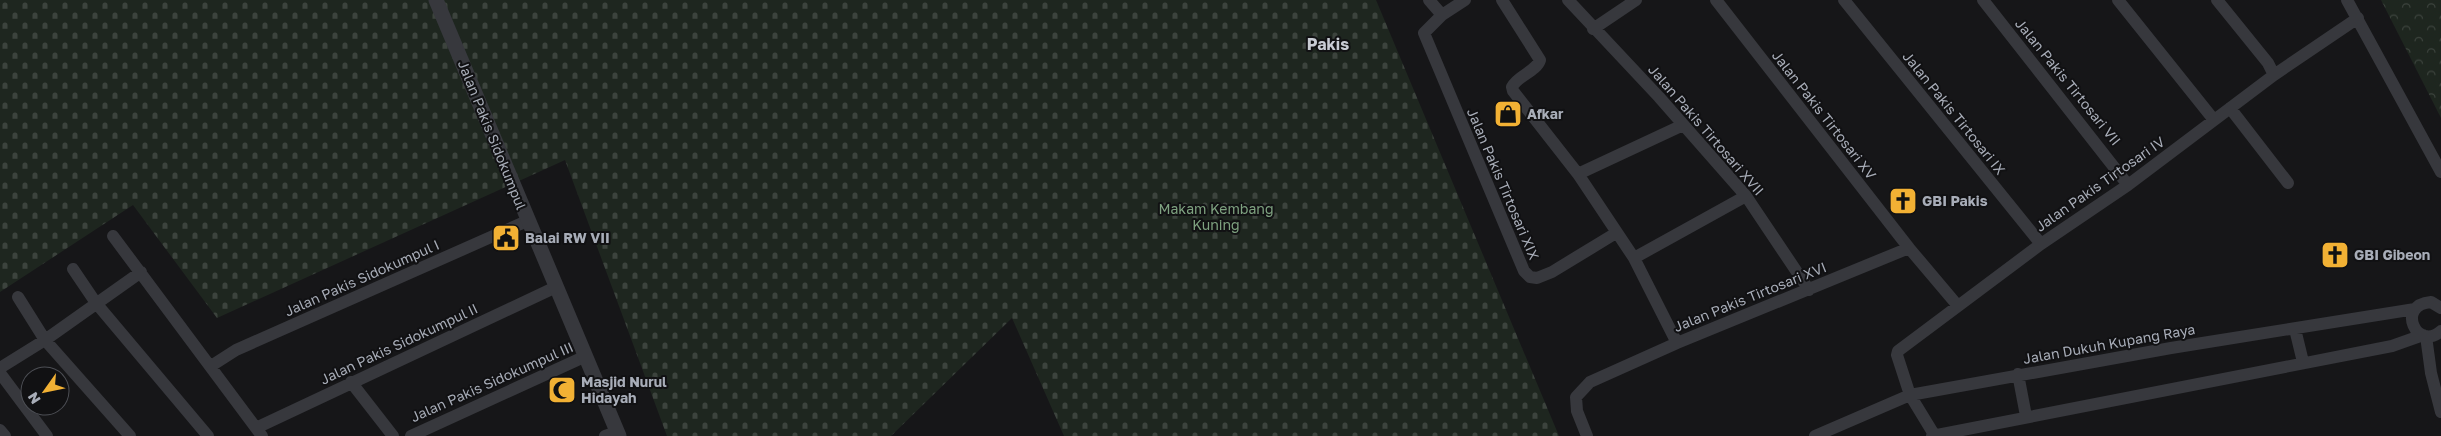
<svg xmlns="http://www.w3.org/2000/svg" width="2441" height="436" viewBox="0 0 2441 436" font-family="'Golos Text',sans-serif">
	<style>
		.cemetery { fill: url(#cemetery-stones) }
		.park { fill: url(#park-crowns) }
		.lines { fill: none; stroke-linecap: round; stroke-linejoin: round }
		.minor { stroke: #37383d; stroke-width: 12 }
		.tertiary { stroke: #37383d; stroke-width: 15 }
		.labels { text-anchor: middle; stroke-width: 4; stroke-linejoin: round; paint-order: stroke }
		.street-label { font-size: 14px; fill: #a8adb8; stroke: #111113 }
		.poi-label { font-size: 14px; font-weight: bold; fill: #a8adb8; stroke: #111113; text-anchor: start }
		.park-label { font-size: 14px; fill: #7fa381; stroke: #111113 }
		.quarter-label { font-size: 16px; font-weight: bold; fill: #c9ccd4; stroke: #111113 }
	</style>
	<defs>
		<pattern id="cemetery-stones" width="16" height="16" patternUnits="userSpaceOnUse" patternTransform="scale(1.25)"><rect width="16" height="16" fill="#1e261f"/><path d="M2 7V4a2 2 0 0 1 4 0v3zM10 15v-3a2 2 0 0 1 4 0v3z" fill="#3c433d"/></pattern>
		<pattern id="park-crowns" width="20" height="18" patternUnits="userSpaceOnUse" patternTransform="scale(1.25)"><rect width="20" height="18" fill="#1e261f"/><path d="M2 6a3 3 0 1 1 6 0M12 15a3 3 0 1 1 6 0" fill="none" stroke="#3c433d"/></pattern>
	</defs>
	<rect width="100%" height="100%" fill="#161618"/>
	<path class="cemetery" d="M0,0H1376L1559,436H1064L1012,318L891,436H667L565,160L217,318L133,205L0,292Z"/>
	<path class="park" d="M2381,0H2441V118Z"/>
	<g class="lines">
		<path class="minor" d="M1429,0L1442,15
			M1465,0L1442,15L1424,33L1524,271L1530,277L1537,278L1552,272L1616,233
			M1502,0L1540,60C1536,72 1518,75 1512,87L1513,91L1578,174L1634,258L1677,343
			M1568,0L1659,97L1746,196L1809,290
			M1716,0L1909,248
			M1844,0L2041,244
			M1983,0L2128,185
			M2118,0L2214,120
			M2217,0L2268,63L2274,75
			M2347,0L2441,172
			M1593,29L1636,0
			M2230,108L2288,183
			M1578,174L1683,125
			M113,236L262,436
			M1634,258L1746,196
			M73,269L96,303L208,436
			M18,297L45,340L130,436
			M2441,308L2431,302C2395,305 2417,352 2441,331
			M2295,329L2303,362
			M2426,336L2431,373L2441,412
			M211,366L236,350L527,221
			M0,368L45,340L141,272
			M0,373L47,436
			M2018,374L2026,416
			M351,382L393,436
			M256,428L556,287
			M0,430L5,436
			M411,436L586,356
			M605,436L617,432
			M1587,436L1577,411L1576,397L1590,382L1677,343L1909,248L1958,306
			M1815,436L1910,395L2171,348L2415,309
			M1932,436L2392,346L2423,335
			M1935,436L1910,395L1897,355L1898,351L2041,244L2128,185L2274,75L2358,18"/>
		<path class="tertiary" d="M436,0L619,436"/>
	</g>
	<defs>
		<symbol id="shop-square" viewBox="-11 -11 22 22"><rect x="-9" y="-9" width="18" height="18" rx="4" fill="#f2b134" stroke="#111113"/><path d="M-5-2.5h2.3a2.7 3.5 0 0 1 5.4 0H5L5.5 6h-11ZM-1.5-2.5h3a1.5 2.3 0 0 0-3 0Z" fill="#111"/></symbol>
		<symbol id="church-square" viewBox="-11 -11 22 22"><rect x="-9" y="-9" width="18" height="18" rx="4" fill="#f2b134" stroke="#111113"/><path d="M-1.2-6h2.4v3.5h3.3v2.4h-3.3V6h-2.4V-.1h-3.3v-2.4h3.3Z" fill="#111"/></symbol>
		<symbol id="civic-square" viewBox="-11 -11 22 22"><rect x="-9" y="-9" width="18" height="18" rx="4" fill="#f2b134" stroke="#111113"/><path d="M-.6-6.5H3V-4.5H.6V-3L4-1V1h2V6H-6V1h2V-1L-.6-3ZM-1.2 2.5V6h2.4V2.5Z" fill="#111"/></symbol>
		<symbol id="mosque-square" viewBox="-11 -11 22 22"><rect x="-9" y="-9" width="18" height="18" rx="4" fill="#f2b134" stroke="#111113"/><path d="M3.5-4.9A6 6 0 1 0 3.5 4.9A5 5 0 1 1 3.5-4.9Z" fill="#111"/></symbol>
	</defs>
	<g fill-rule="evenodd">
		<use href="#shop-square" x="1492" y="98" width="32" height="32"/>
		<use href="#church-square" x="1887" y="185" width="32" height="32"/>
		<use href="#civic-square" x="490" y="222" width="32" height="32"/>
		<use href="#church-square" x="2319" y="239" width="32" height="32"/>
		<use href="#mosque-square" x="546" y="374" width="32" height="32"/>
	</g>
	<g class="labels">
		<g class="street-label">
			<text transform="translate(2068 82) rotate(51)" y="5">Jalan Pakis Tirtosari VII</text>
			<text transform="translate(1954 113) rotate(51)" y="5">Jalan Pakis Tirtosari IX</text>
			<text transform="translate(1824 115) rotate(52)" y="5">Jalan Pakis Tirtosari XV</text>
			<text transform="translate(1706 130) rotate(49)" y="5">Jalan Pakis Tirtosari XVII</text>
			<text transform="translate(492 135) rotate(68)" y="5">Jalan Pakis Sidokumpul</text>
			<text transform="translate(1503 184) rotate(67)" y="5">Jalan Pakis Tirtosari XIX</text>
			<text transform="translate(2100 184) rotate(-35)" y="5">Jalan Pakis Tirtosari IV</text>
			<text transform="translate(362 278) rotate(-24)" y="5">Jalan Pakis Sidokumpul I</text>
			<text transform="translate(1750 297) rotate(-22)" y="5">Jalan Pakis Tirtosari XVI</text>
			<text transform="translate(399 344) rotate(-25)" y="5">Jalan Pakis Sidokumpul II</text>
			<text transform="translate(2109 344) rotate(-10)" y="5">Jalan Dukuh Kupang Raya</text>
			<text transform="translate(492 382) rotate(-24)" y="5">Jalan Pakis Sidokumpul III</text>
		</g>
		<g class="poi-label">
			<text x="1527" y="119">Afkar</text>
			<text x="1922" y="206">GBI Pakis</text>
			<text x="525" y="243">Balai RW VII</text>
			<text x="2354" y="260">GBI Gibeon</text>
			<text x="581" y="387">Masjid Nurul<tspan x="581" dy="16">Hidayah</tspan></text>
		</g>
		<g class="park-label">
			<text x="1216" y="214">Makam Kembang<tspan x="1216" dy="16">Kuning</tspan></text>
		</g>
		<g class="quarter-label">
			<text x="1328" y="50">Pakis</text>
		</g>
	</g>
	<g transform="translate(45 391) rotate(237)"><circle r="24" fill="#111113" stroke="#4d4f55"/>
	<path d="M0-4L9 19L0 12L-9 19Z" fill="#f2b134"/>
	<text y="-8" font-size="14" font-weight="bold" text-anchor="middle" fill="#a8adb8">N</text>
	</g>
</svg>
